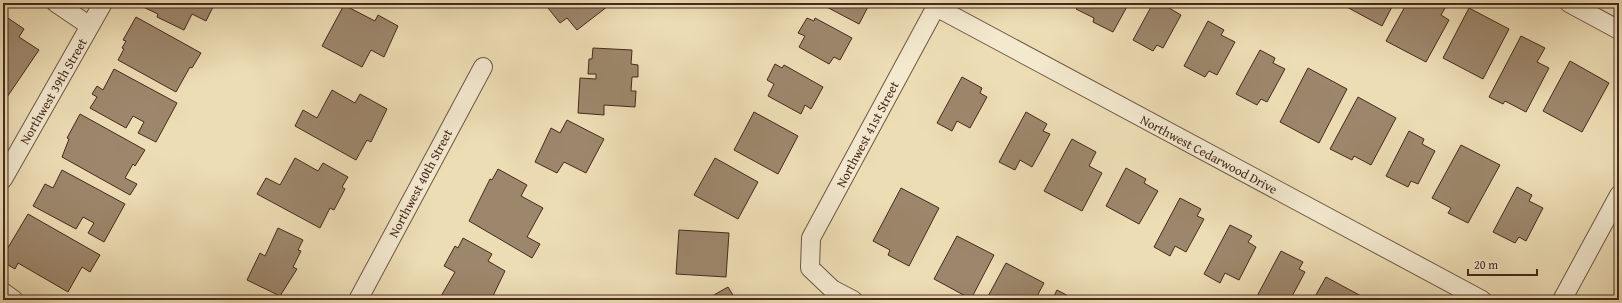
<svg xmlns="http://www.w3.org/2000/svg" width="1622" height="303" viewBox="0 0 1622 303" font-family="'Gentium Book Plus',serif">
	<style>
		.building { fill: #9d876c; stroke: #46291c }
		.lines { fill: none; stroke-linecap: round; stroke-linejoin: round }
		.minor-casing { stroke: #705642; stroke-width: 20 }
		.minor { stroke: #f3e9cf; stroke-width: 18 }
		.labels { text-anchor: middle; stroke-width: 3; stroke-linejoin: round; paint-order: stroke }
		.street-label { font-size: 13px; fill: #46291c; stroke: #f3e9cf }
	</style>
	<rect width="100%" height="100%" fill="#edddb5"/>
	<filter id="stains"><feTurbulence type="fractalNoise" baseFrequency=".005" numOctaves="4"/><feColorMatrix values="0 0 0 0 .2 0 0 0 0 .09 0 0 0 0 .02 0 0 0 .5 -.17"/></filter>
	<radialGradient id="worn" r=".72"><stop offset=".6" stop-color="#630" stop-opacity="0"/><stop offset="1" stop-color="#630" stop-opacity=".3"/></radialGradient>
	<path class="building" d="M143,3H210L214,5L206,21L192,14L184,30L157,17L158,14L141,6Z
		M544,3H612L577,30L567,18L560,23Z
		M819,3H870L859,24Z
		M1080,3H1129L1113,32L1093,22L1094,18L1076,9Z
		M1151,3H1170L1171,4L1169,8L1181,15L1163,48L1157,45L1153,51L1133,40L1151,7L1149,6Z
		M1344,3H1394L1382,26L1343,5Z
		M1407,3H1448L1441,15L1449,20L1426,62L1386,41Z
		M344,5L375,21L378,15L398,26L384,57L371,50L362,67L322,46Z
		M1469,8L1509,29L1483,79L1443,58Z
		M5,16L24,29L19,37L39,50L3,103V20Z
		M136,17L201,53L192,68L190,67L176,92L118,60L124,49L122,48L126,41L123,40Z
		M807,18L814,21L815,18L852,38L840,60L834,57L829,64L799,47L805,36L798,33Z
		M1208,21L1224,30L1221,35L1235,42L1217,75L1209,71L1205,77L1184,66Z
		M1521,36L1545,48L1537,62L1549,68L1526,112L1505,101L1503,104L1489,97Z
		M593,48L632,50L631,64L638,65V77H632L631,91H636L635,107L604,105V115L578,113L580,78L596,79V74H588L589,59H592Z
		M1260,50L1275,58L1273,63L1285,69L1267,102L1261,99L1257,105L1236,94Z
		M1570,61L1609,83L1582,132L1543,111Z
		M775,64L782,68L784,65L823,87L811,109L805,105L801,114L768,96L774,84L767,80Z
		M1308,68L1347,89L1319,143L1280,122Z
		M114,69L177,103L156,142L138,133L144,122L133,116L126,128L90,108L97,97L92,94L97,86L103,90Z
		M962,77L982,88L980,93L987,97L970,128L957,121L952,131L937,123Z
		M332,90L355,103L360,94L387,109L371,142L367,140L356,160L295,126L303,110L317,118Z
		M1358,97L1396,118L1371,165L1354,156L1352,160L1330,149Z
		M754,112L798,136L778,174L734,150Z
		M1026,112L1047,124L1043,131L1050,134L1032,167L1020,160L1015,170L999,162Z
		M80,114L145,150L135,166L133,164L125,178L137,184L130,195L62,157L69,139L67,138Z
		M567,120L604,139L586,173L564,162L557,173L535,162L551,128L560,133Z
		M1409,131L1424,139L1422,144L1435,151L1418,184L1411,181L1408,187L1386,176Z
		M1072,139L1096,152L1089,166L1102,173L1082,211L1044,191Z
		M1461,145L1500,165L1468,223L1448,213L1451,208L1432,198Z
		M295,158L318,171L323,163L348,177L342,187L345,189L334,210L330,208L320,228L257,194L266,178L280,185Z
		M715,158L758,182L738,219L694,195Z
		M1126,168L1146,179L1144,183L1158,191L1139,224L1106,206Z
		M498,169L527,185L521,196L543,208L527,237L540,244L532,258L469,221L490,179L492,180Z
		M62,170L125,204L104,242L88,233L94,223L83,217L76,229L33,206L45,184L53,188Z
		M1517,187L1532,195L1529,201L1543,208L1526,241L1519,237L1515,243L1493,232Z
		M901,188L939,208L909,266L888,255L890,250L873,241Z
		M1180,198L1201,209L1197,216L1204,219L1186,252L1175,246L1170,256L1154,247Z
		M28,214L100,255L90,272L82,267L68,292L18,263L15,269L3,262V256Z
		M1230,225L1252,236L1248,242L1256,247L1239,280L1225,273L1220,283L1204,274Z
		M278,228L303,240L298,250L301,251L293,267L297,269L280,296L247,280L260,253L265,256Z
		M679,230L729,233L726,277L676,274Z
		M957,236L994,255L971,299L934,279Z
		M463,238L492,254L488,261L505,271L491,300H447L441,296L455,272L444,266L455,246L458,248Z
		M1281,251L1303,262L1299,269L1305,272L1290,300H1255Z
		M1006,263L1044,283L1035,300H986Z
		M1326,277L1363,297L1362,300H1313Z
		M728,287L736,300H705Z
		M1057,290L1076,300H1052Z"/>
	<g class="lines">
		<defs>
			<path id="minor" d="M56,3L90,26
				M1569,3L1619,30
				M936,7L1482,300
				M3,179L103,3
				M3,292L14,300
				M358,300L483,67
				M853,300L832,289L810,268L811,238L938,3
				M1562,300L1619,195"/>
		</defs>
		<use href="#minor" class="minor-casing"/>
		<use href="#minor" class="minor"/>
	</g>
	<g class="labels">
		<g class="street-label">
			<text transform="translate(53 91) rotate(-60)" y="5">Northwest 39th Street</text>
			<text transform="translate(867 134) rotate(-62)" y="5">Northwest 41st Street</text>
			<text transform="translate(1209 154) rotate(28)" y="5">Northwest Cedarwood Drive</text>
			<text transform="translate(420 183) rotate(-62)" y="5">Northwest 40th Street</text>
		</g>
	</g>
	<rect width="1622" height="303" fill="none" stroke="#edddb5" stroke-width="16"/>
	<rect x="4" y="4" width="1614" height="295" fill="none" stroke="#46291c" stroke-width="2"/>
	<rect x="8" y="8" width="1606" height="287" fill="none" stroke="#46291c"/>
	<path d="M1468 269v6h69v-6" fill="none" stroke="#46291c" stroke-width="2"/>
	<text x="1474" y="269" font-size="12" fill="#46291c" stroke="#f3e9cf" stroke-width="3" paint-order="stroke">20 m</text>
	<rect width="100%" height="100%" filter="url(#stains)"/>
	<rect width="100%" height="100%" fill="url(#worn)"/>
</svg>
